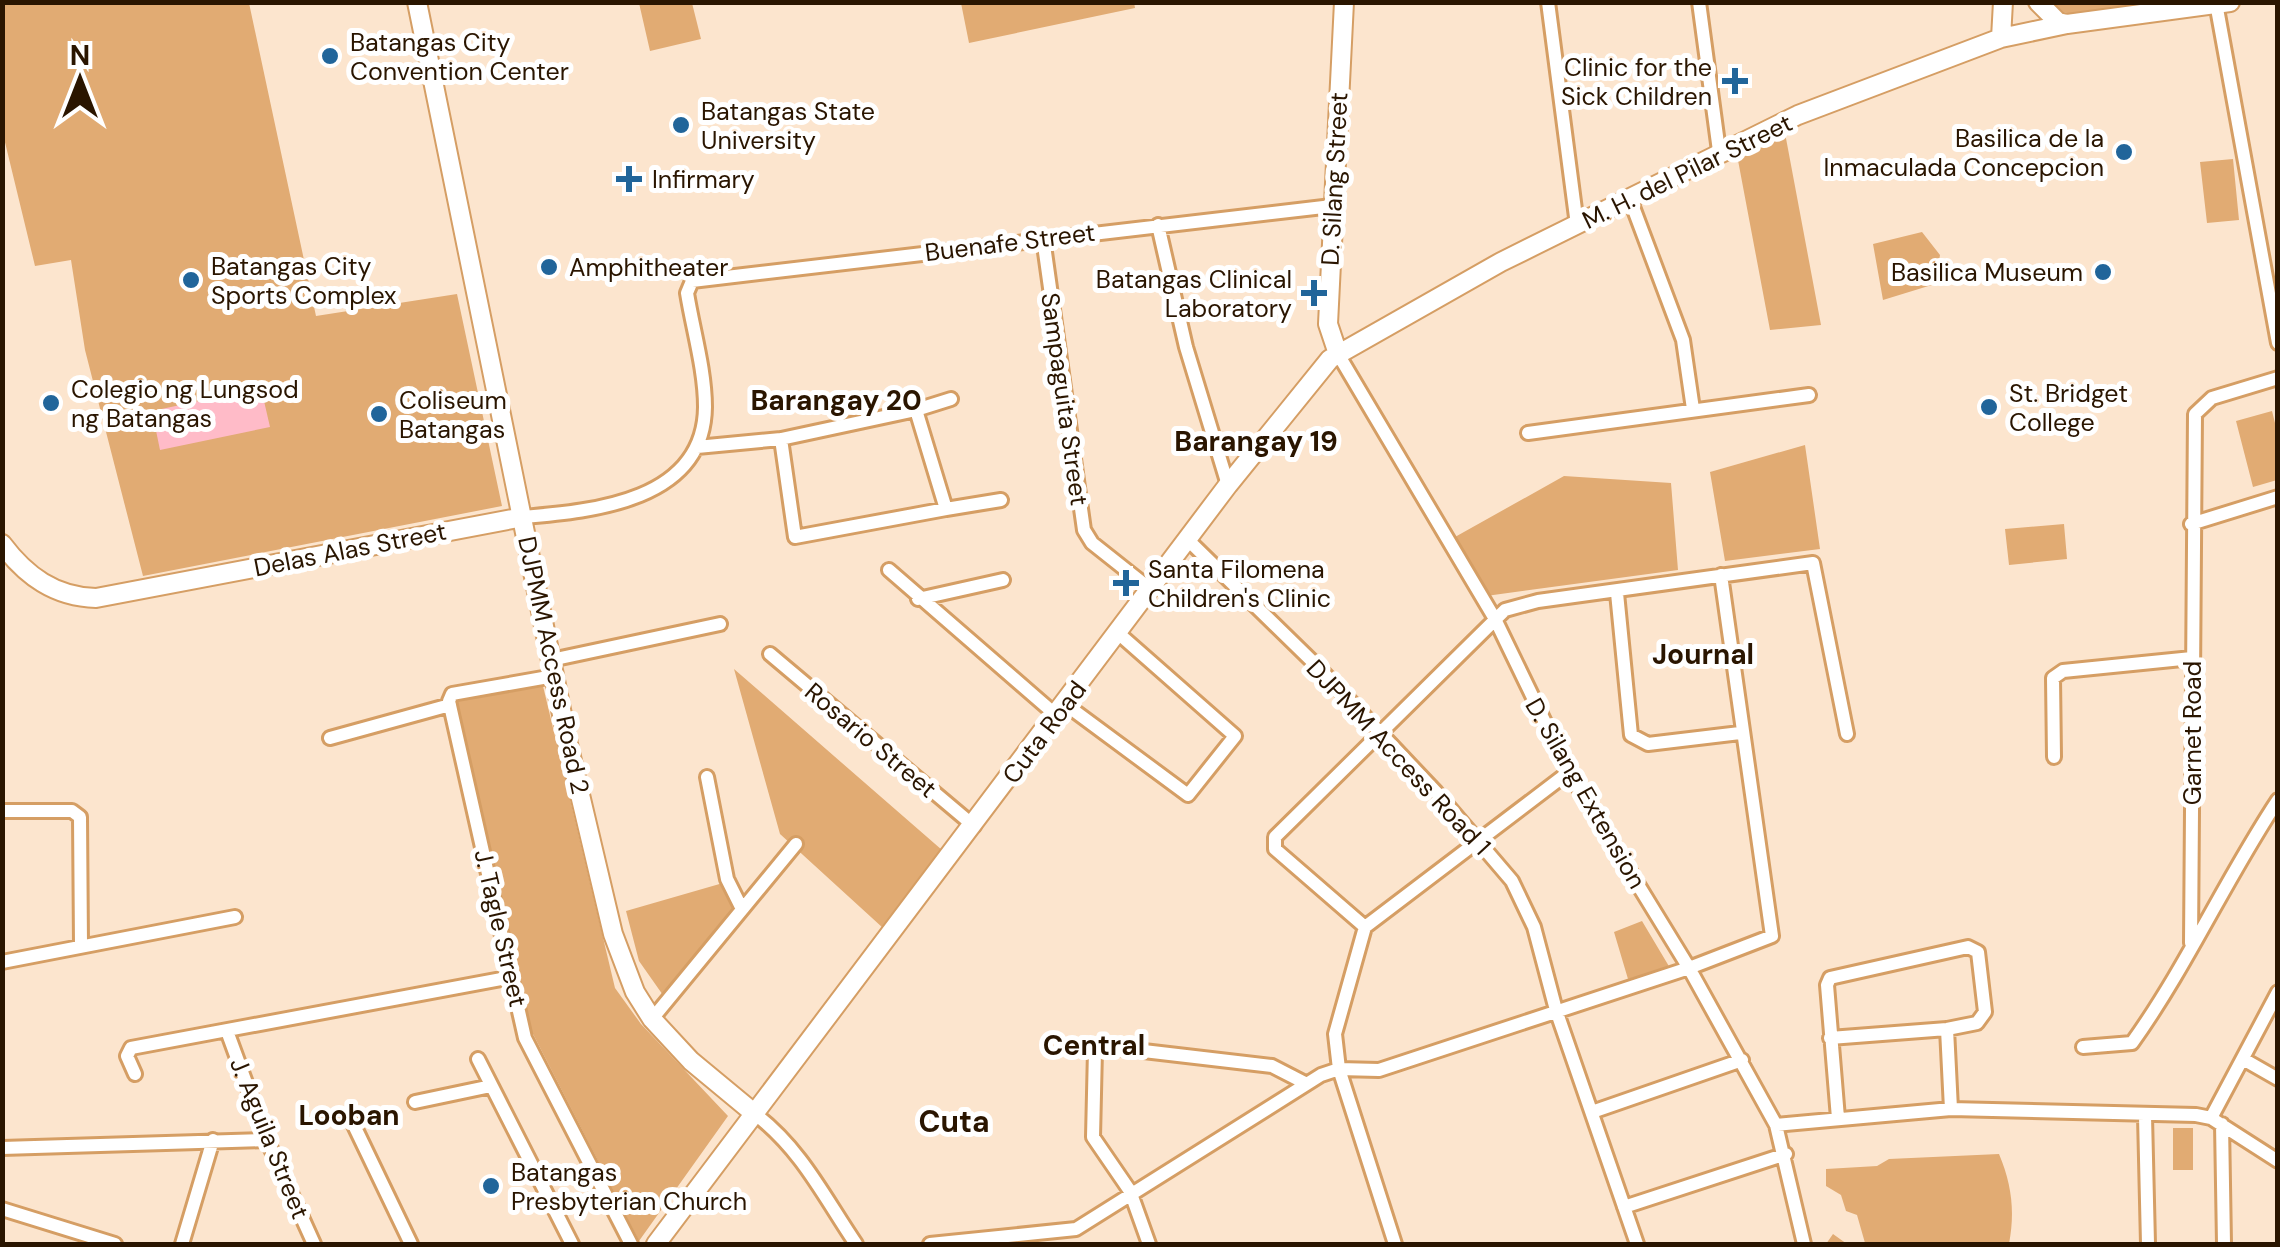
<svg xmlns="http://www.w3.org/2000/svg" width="2280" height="1247" viewBox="0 0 2280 1247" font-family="'DM Sans',sans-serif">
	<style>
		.green { fill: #e1ab73 }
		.water { fill: #ffbbc8 }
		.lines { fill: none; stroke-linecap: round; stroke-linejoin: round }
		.street-casing { stroke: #d59e64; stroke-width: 18 }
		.secondary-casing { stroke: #d59e64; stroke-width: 22 }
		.street { stroke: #fff; stroke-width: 12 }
		.secondary { stroke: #fff; stroke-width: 18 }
		.poi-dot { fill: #21659a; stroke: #fff; stroke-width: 4 }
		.labels { text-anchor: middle; stroke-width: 10; stroke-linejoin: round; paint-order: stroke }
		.poi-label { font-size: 25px; fill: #2a1500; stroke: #fff; text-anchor: start }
		.street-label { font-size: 25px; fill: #2a1500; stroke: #fff }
		.neighbourhood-label { font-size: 28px; font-weight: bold; fill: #2a1500; stroke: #fff }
		.quarter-label { font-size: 30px; font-weight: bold; fill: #2a1500; stroke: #fff }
	</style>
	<rect width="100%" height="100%" fill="#fce5ce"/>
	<path class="green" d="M1134,2L1135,8L969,43L961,3Z
		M3,3H249L316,316L457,294L502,506L143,576L85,350L71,260L35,266L3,134Z
		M639,3H692L701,39L650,51Z
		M2045,3H2154C2119,8 2075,26 2045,3Z
		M1785,133L1821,325L1770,330L1737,155Z
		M2233,159L2239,220L2207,223L2200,162Z
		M1922,232L1940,255L1935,284L1883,300L1873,244Z
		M2272,411L2277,431V480L2253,487L2236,421Z
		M1805,445L1820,549L1725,561L1710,472Z
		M1564,476L1671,483L1678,570L1486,596L1455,537Z
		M2064,524L2067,559L2009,565L2005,529Z
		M734,669L942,850L883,928L780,834Z
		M543,686L615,988L641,1024L728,1116L639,1241L530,1028L455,699Z
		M723,883L737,909L665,998L639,961L626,911Z
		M1642,921L1670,968L1628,979L1614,932Z
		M2173,1128H2193V1170H2173Z
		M1999,1154C2012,1185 2015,1212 2009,1244H1826L1833,1234L1847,1244L1865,1243L1857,1215L1846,1211L1841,1195L1826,1186V1169L1877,1166L1889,1159Z"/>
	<path class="water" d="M261,388L270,427L160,450L152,411Z"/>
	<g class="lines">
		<defs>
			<path id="street" d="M1548,2L1577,225
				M1699,2L1719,151
				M2216,3L2278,343
				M1630,199L1683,340L1693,409
				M1158,225L1186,347L1228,485
				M1043,238L1084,530L1092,543L1150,589
				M1338,354L1495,619L1569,772L1689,968L1776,1125L1804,1244
				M916,410L951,399
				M1528,433L1809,395
				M697,447L781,439L916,410L946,509L795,537L781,439
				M946,509L1001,500
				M523,517C594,511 704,501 705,407C705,370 693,330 687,293L692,281L1332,206
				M2191,524L2278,497
				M1188,540L1318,667L1436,792L1512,881L1534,927L1556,1010L1637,1244
				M889,570L1056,715
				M1617,593L1631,735L1648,744L1740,733
				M918,599L1003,580
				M770,654L974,826
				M551,660L720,624
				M554,676L452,694L449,701L525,1038L631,1244
				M1065,704L1188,795L1235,736L1118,633
				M330,738L450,705
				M2054,757L2053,678L2063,671L2192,658
				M707,777L727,879L741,907
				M2,811H72L80,817L81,945
				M1365,927L1275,849V837L1505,610L1538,601L1813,563L1847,734
				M2191,943L2195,414L2212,398L2278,378
				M2,962L235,917
				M652,1019L796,844
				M1947,1029L1951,1109
				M227,1031L267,1140L314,1244
				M1830,1038L1947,1029L1977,1023L1985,1012L1978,952L1968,947L1830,978L1827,985L1838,1118
				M2083,1047L2132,1043C2187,966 2225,880 2278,800
				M478,1059L572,1244
				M2243,1059L2278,1079
				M135,1074L127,1056L131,1048L512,977
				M415,1102L491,1086
				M1592,1112L1742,1060
				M755,1114C802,1150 824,1197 856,1244
				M2145,1116L2148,1244
				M350,1117L411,1244
				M2211,1118L2278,992
				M2222,1124L2224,1244
				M1776,1125L1951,1109L2196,1115L2211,1118L2278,1161
				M2,1148L267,1140
				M1624,1207L1786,1154
				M2,1209L115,1244
				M182,1244L213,1140
				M930,1244L1076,1229L1321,1075L1339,1069L1379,1070L1689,968L1772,936L1721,575
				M1149,1244L1130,1191L1093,1137L1095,1050L1101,1046L1272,1066L1305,1083
				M1395,1244L1339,1069L1335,1034L1365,927L1569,772"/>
			<path id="secondary" d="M417,2L568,744L613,934L635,992L652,1019L691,1061L755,1114
				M2038,2L2058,22L2067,24
				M2001,38L2003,2
				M1338,354L1328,324L1344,2
				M2,544C26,576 55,597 96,598L523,517
				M656,1244L1228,485L1330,359L1501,262L1798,115L2001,38L2067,24L2230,2"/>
		</defs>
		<use href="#street" class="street-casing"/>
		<use href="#secondary" class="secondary-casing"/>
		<use href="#street" class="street"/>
		<use href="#secondary" class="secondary"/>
	</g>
	<g class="poi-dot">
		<circle cx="330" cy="56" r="10"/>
		<path d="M1730 66h10v10h10v10h-10v10h-10v-10h-10v-10h10z"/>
		<circle cx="681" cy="125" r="10"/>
		<circle cx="2124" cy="152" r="10"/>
		<path d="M624 164h10v10h10v10h-10v10h-10v-10h-10v-10h10z"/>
		<circle cx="549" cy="267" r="10"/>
		<circle cx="2103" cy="272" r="10"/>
		<circle cx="191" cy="280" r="10"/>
		<path d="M1309 278h10v10h10v10h-10v10h-10v-10h-10v-10h10z"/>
		<circle cx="51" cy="403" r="10"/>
		<circle cx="1989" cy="407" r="10"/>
		<circle cx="379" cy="414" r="10"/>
		<path d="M1121 568h10v10h10v10h-10v10h-10v-10h-10v-10h10z"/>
		<circle cx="491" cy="1186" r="10"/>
	</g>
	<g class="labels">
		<g class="poi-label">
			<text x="350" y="51">Batangas City<tspan x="350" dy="29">Convention Center</tspan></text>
			<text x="1712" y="76" text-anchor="end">Clinic for the<tspan x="1712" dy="29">Sick Children</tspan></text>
			<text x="701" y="120">Batangas State<tspan x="701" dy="29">University</tspan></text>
			<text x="2104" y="147" text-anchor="end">Basilica de la<tspan x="2104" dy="29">Inmaculada Concepcion</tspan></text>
			<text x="652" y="188">Infirmary</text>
			<text x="211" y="275">Batangas City<tspan x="211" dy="29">Sports Complex</tspan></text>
			<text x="569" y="276">Amphitheater</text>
			<text x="2083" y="281" text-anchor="end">Basilica Museum</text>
			<text x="1292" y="288" text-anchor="end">Batangas Clinical<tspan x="1292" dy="29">Laboratory</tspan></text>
			<text x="71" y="398">Colegio ng Lungsod<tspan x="71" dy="29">ng Batangas</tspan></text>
			<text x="2009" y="402">St. Bridget<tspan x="2009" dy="29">College</tspan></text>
			<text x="399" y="409">Coliseum<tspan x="399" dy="29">Batangas</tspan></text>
			<text x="1148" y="578">Santa Filomena<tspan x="1148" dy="29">Children's Clinic</tspan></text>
			<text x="511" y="1181">Batangas<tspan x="511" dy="29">Presbyterian Church</tspan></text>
		</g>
		<g class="street-label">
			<text transform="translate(1687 171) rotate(-26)" y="9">M. H. del Pilar Street</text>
			<text transform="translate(1334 179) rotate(-87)" y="9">D. Silang Street</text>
			<text transform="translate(1010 242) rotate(-7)" y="9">Buenafe Street</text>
			<text transform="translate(1065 399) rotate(82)" y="9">Sampaguita Street</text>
			<text transform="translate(350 549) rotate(-11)" y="9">Delas Alas Street</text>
			<text transform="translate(554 665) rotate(78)" y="9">DJPMM Access Road 2</text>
			<text transform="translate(1044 732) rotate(-53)" y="9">Cuta Road</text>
			<text transform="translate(2192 733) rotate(-90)" y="9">Garnet Road</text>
			<text transform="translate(871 740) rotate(40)" y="9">Rosario Street</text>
			<text transform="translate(1399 757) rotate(47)" y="9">DJPMM Access Road 1</text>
			<text transform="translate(1586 793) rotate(60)" y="9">D. Silang Extension</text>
			<text transform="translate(501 928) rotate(77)" y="9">J. Tagle Street</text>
			<text transform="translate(270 1138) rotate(68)" y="9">J. Aguila Street</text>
		</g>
		<g class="neighbourhood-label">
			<text x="836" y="410">Barangay 20</text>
			<text x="1256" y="451">Barangay 19</text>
			<text x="1703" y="664">Journal</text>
			<text x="1094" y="1055">Central</text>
			<text x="349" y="1125">Looban</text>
		</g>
		<g class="quarter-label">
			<text x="954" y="1132">Cuta</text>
		</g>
	</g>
	<rect width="2280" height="1247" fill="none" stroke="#2a1500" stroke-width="10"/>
	<g transform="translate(80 80)" stroke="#ffffff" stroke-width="8" paint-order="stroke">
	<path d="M0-8L18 38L0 25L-18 38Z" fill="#2a1500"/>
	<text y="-15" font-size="28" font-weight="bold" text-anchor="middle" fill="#2a1500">N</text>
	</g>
</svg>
